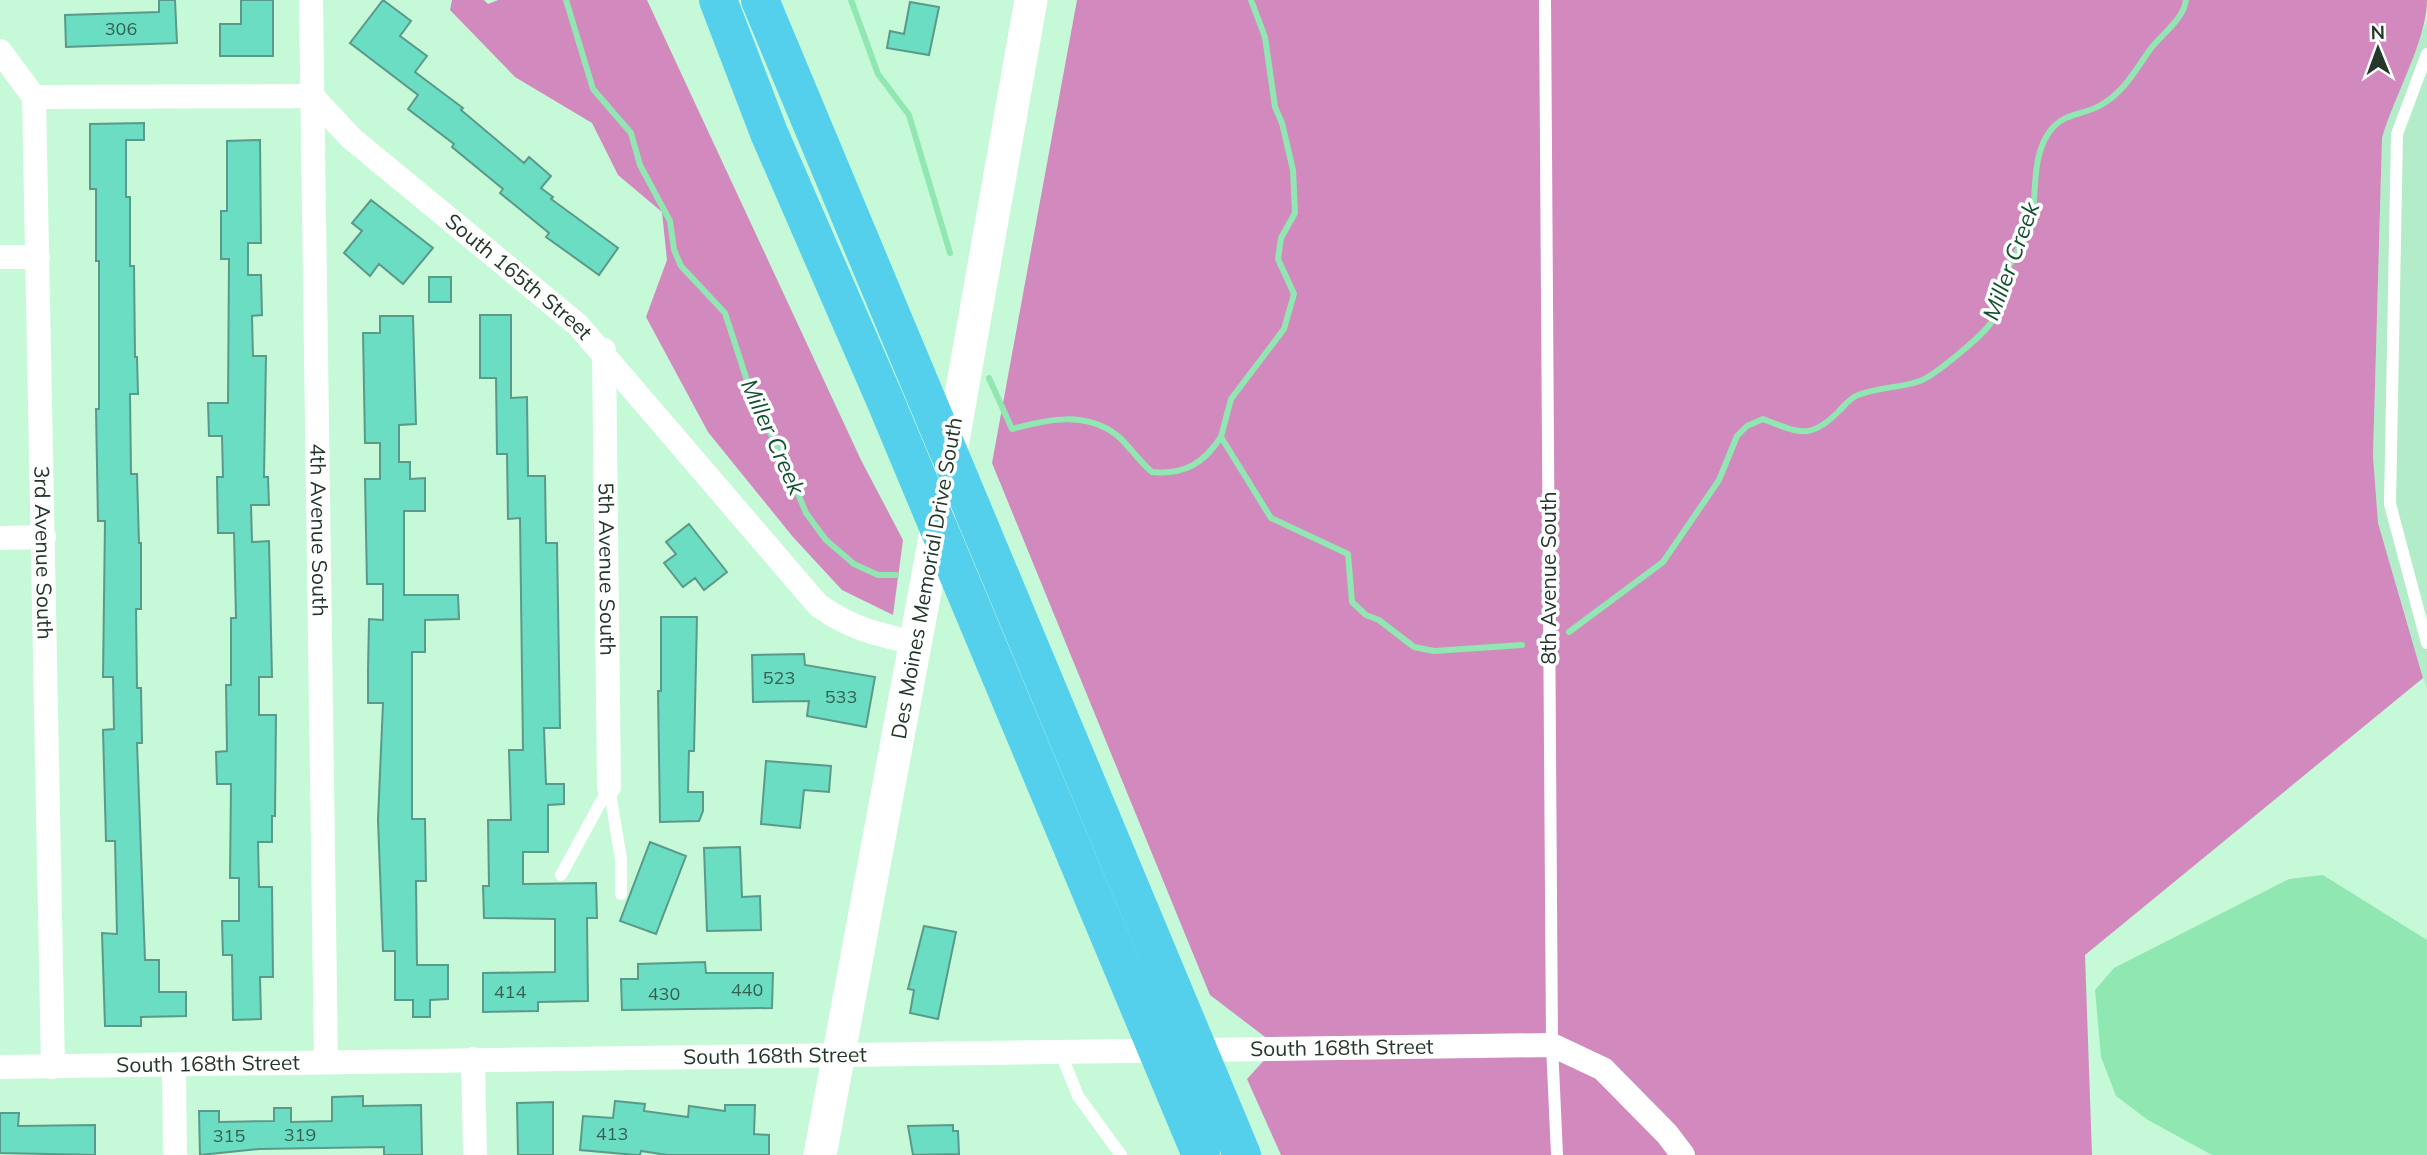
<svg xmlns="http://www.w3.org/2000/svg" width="2427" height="1155" viewBox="0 0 2427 1155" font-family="Mulish,sans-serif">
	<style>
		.built { fill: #b2ecc8 }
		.forest { fill: #d189be }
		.water { fill: #90e7b2 }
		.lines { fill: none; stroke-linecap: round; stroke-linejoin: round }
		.stream { stroke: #90e7b2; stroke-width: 6 }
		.building { fill: #6addc3; stroke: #5b998a; stroke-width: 2 }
		.lane { stroke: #fff; stroke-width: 12 }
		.street { stroke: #fff; stroke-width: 24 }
		.secondary { stroke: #fff; stroke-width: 33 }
		.highway { stroke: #54d0ed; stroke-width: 38 }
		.labels { text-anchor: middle; stroke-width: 7; stroke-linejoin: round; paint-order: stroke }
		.number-label { font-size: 18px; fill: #356050 }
		.street-label { font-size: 21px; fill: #23372a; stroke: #fff }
		.water-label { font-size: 23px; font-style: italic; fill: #0f5130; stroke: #fff }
	</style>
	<rect width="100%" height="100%" fill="#c5f9d7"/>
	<path class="built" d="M2427,20V690L2378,523L2373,456L2382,138L2392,104Z"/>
	<path class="forest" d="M452,0H484L488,4L498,0H647L861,460L903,540L893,615L842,590L793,537L708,432L646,317L667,260L662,212L618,175L592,123L515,77L450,10Z
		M1077,0H2427C2427,40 2394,96 2382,138L2373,456L2378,523L2423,678L2085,955L2092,1155H1281L1247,1079L1277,1046L1210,995L992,463Z"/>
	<path class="water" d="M2323,875L2427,940V1155H2212L2148,1120L2116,1096L2101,1057L2095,990L2114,968L2289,879Z"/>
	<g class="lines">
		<path class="stream" d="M566,0L593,89L631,133L640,165L670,221L674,250L681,266L725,313L756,408L781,452L806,513L826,540L854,564L878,575H896
			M851,0L878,74L909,115L950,253
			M989,378L1012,429C1048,419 1086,411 1118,436C1130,447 1139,461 1152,472C1185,475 1204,463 1221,437L1271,518L1348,554L1352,602L1366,615L1379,620L1414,647L1434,651L1522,645
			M1221,437L1231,399L1284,329L1294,294L1278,259L1281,238L1295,213L1293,170L1282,123L1275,107L1265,37L1251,0
			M1569,632L1663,562L1719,480L1737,436L1747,426L1763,419C1798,432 1809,441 1838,412C1844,406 1850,398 1858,395C1878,387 1900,388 1920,381C1934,376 1985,334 1992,321C2000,307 1999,289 2005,275C2013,255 2030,234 2033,212C2036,185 2033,154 2050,131C2064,112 2082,116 2101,105C2124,92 2134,72 2149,51C2161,34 2183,21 2186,0"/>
	</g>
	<path class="building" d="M159,0H175L177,43L66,47L65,15L159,12Z
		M241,0H273V56H220V24H241Z
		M383,0L411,21L400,36L427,56L415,72L463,108L461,110L524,163L529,157L551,176L541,188L553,197L551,199L618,248L599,275L546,237L549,233L500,193L503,189L452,147L454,144L408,109L418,95L350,43Z
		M910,2L939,7L929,55L887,48L890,31L904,34Z
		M144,123V140H126V197H130V266H134L135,357H137L138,394H130L131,474H137L139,543H141V609H136L137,688H141L142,743H137L145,960H159V992H186V1016L141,1017V1026H105L102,933L117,934L115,841H106L103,730L114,729L113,677H103L105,521H98L96,409H99V261H96V189H90V124Z
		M260,140L261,243H248V275H261L262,315L252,316L253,356H266L264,477H268L269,505H251L252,542L269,541L272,677H259V715H276L275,816H272V842H258L259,887H272L273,977H260L261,1019L233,1020L232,955H223L222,921H239V878H230L231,784H217L216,752L227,751L226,685H231V618H236L234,533H218L217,477H223L222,436H209L208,403H228L229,259H221V211H227V141Z
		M371,200L433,248L403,284L379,264L370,276L344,253L362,231L352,223Z
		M429,277H451V302H429Z
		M480,315H511V398L527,397L528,476H545L546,543H557L560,728H544L546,784H564V804L548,805V852H523V884L596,883L597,918H587L588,1001L538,1002V1011L483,1012V973L555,972V919L484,918L483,886H489L488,820H511L509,750H523L520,518L508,519L507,454H497L496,378H480Z
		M380,316H413L416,424L399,425V462H410V479L425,478V511H404V595H458L459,619L425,620V652H412V819H425L426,881H416L417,965H448V999L430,1000V1017H413V1000H395V951H383L378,820L383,703H368V671L369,619L383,620V584H367L365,479H380V443H365L363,333H380Z
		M689,524L727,572L704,590L695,578L683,587L664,563L676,554L666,542Z
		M661,617H697L694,751H689L688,792H703V811L699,821L660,822L658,691H661Z
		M804,654L805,665L875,677L866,727L807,716L809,701L753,702L752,655Z
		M766,761L831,766L829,792L804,790L800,828L761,824Z
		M650,842L686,856L656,934L620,921Z
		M740,847L742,897L760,896L761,930L707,931L704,848Z
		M924,926L956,932L938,1019L910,1013L914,990L908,989Z
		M705,962L706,973H773L772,1008L622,1010L621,979H638V964Z
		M363,1096V1106L421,1105L422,1155H384V1147L259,1149L200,1155L199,1111H219V1122L274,1121V1108H291V1122L332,1121V1097Z
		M615,1101L645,1104L644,1111L688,1117L689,1106L725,1111V1105H755L754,1134L769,1135V1155H667L641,1151L640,1155H636L580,1150L583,1116L613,1118Z
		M553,1102V1155H518L517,1103Z
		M0,1113H19L18,1126L95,1125V1155L0,1153Z
		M953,1125V1131H958L959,1154L913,1155L908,1126Z"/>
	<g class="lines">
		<path class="lane" d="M1545,0L1552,1045L1557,1155
			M2427,54L2397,134L2390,504L2427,643
			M561,875L609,787L621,859V894
			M1060,1051L1078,1096L1121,1155"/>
		<g class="street">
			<path id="s1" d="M311,0L326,1062"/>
			<path id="s2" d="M0,51L34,97L53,1067"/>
			<path id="s3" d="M34,97L312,96L351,138L578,325L818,605C849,628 879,635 916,643"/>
			<path d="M0,257H38"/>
			<path id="s4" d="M604,350L609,787"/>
			<path d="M0,538L44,537"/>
			<path d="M473,1059L475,1155"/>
			<path d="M174,1065L175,1155"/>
			<path id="s5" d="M0,1067L1552,1045L1603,1069L1667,1134L1683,1155"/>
		</g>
		<path class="secondary" d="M949,463L1031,0
			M820,1155L939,516"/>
		<path class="highway" d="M718,0L769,133L885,400L1201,1155
			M760,0L1242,1155"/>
	</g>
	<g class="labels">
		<g class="number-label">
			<text x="121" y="35">306</text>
			<text x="779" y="684">523</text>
			<text x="841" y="703">533</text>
			<text x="747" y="996">440</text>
			<text x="510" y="998">414</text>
			<text x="664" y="1000">430</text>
			<text x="612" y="1140">413</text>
			<text x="300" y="1141">319</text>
			<text x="229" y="1142">315</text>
		</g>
		<g class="street-label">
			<text dy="7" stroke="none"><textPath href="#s3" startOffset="553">South 165th Street</textPath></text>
			<text dy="7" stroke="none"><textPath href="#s1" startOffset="530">4th Avenue South</textPath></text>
			<text dy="7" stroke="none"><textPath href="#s2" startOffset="513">3rd Avenue South</textPath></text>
			<text dy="7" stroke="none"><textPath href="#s4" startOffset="219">5th Avenue South</textPath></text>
			<text transform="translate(927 578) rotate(-80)" y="7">Des Moines Memorial Drive South</text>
			<text transform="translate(1549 578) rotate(-90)" y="7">8th Avenue South</text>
			<text dy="7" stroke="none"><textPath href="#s5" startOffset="1342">South 168th Street</textPath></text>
			<text dy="7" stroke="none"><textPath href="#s5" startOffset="775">South 168th Street</textPath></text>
			<text dy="7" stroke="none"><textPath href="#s5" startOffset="208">South 168th Street</textPath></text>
		</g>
		<g class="water-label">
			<text transform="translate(2011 261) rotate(-70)" y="8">Miller Creek</text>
			<text transform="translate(773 437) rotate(66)" y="8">Miller Creek</text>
		</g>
	</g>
	<g transform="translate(2378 49) rotate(359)" stroke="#ffffff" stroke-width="5" paint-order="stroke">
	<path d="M0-5L12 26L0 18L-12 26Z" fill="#23372a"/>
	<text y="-10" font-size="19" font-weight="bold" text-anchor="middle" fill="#23372a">N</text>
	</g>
</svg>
